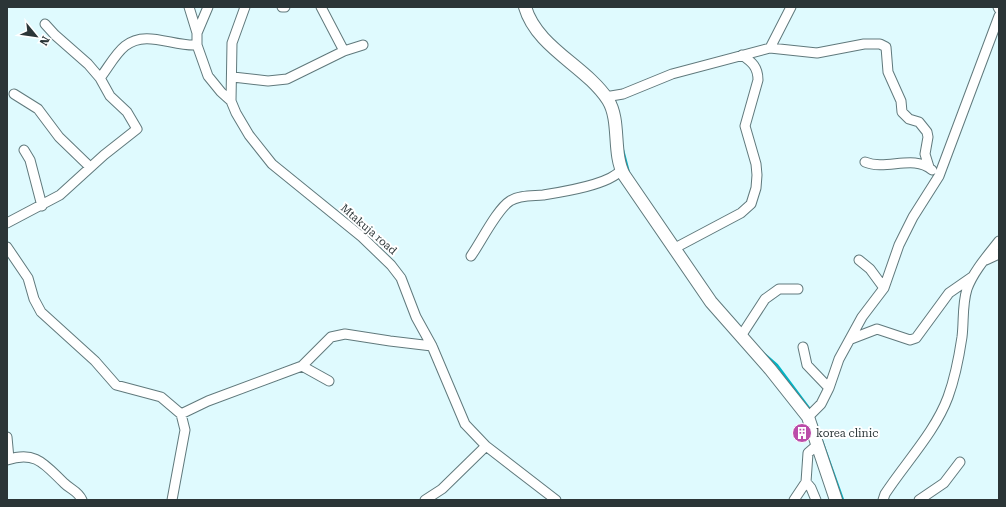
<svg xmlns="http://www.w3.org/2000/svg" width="1006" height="507" viewBox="0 0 1006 507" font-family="'Roboto Serif',serif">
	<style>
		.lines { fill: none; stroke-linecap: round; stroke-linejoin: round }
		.stream { stroke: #02b5c6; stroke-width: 2.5 }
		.minor-casing { stroke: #60797c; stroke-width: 11 }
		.tertiary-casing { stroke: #60797c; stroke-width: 14 }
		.minor { stroke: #fff; stroke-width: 9 }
		.tertiary { stroke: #fff; stroke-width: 12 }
		.labels { text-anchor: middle; stroke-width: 4; stroke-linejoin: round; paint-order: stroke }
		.street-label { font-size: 11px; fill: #2b3537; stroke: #fff }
		.poi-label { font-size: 11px; fill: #2b3537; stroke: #fff; text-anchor: start }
	</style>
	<rect width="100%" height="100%" fill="#dffafe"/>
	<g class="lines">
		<path class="stream" d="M623,150L629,173
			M761,351L777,365L809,408
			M816,424L843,500"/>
		<defs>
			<path id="minor" d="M189,7L197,33V45L208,76L221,92L231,101
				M245,7L232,43L231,101L236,113L249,135L272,164L362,237L391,265L401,278L416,317L432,346L465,424L486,446L556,500
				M282,7H285
				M321,7L344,51
				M998,7L999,9
				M197,33L208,7
				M770,48L791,7
				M233,77L268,81L287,79L344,51L363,45
				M100,78C108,68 115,54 125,46C146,29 173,47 197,45
				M14,94L38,109L59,137L90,167
				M605,97L623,94L672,74L770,48L817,53L864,44H880L886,47L888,72L901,101L902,112L909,119L919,122L927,132L928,137L925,154L929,167
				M24,150L30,160L42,206
				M865,162C886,171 914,154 932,170
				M7,223L60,195L104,155L137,129L127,112L110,96L100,78L88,64L55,35L45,24
				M7,247L28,278L34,299L41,312L95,361L116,385L161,397L181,414L185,430L172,500
				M675,248L741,213L751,204L756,188L757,175L756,164L745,126L758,80C758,67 752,62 742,55
				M471,256C481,242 497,209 510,201C519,195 533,196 543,195C562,192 609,185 621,170
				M859,260L870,269L884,288
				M986,260L999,254
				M741,336L765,299L779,289H798
				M851,339L877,329L910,340L916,338L949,293L972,277
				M803,347L807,365L829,388
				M302,366L329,381
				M181,414L208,401L302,366L331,337L345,334L390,341L432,346
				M808,417L821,404L829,388L839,359L862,317L884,288L899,245L913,217L939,176L999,16
				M7,437L9,459
				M7,460C36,450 45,465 64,483C71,490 78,491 82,500
				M806,482L811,488L816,500
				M425,500L442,489L486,446
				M794,500L806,482L808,453L816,446
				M883,500L885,494C906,462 935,432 948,397C955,378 959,357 962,337C964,321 962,305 967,289C973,272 988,255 999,241
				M919,500L944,483L960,462"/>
			<path id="tertiary" d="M525,7C537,48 586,66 608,100C621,121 612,153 624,175L711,302L770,369L808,417L836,500"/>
		</defs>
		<use href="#minor" class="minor-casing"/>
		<use href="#tertiary" class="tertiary-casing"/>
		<use href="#minor" class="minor"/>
		<use href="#tertiary" class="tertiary"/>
	</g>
	<defs>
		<symbol id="building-disc" viewBox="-11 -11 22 22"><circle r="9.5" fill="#bb4ca9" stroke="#fff"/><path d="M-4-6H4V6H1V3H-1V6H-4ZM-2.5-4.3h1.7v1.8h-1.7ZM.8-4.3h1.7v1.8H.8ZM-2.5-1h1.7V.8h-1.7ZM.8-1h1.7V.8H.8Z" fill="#fff"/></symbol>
	</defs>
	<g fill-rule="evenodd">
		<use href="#building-disc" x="791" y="422" width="22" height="22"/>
	</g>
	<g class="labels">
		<g class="street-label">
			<text transform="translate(369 229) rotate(41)" y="4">Mtakuja road</text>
		</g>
		<g class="poi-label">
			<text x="816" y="437">korea clinic</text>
		</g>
	</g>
	<rect width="1006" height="507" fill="none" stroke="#2b3537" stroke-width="16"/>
	<g transform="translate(36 36) rotate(119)" stroke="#ffffff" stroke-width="3" paint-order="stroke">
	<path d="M0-3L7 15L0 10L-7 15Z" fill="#2b3537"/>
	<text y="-6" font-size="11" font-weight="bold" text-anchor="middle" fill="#2b3537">N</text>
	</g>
</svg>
